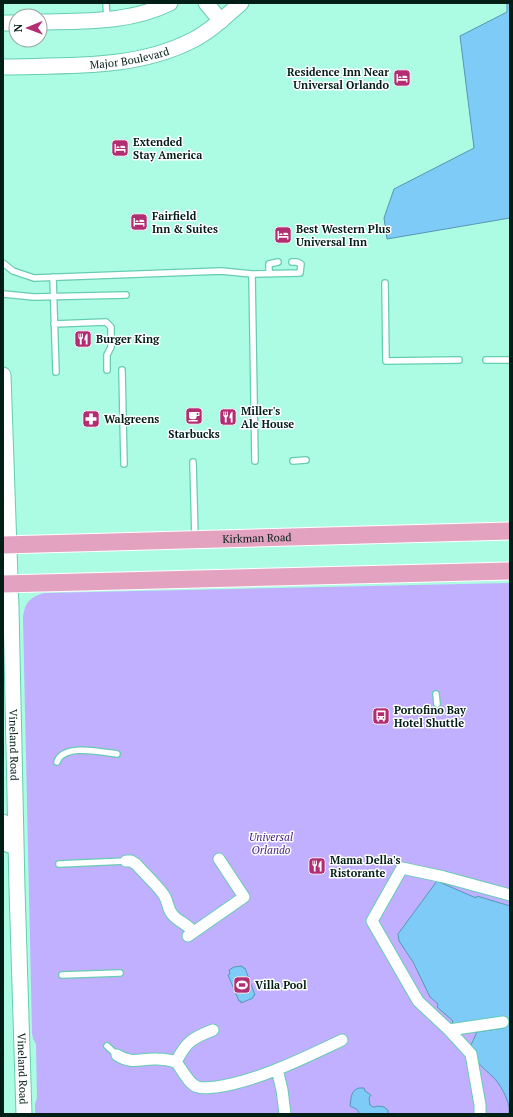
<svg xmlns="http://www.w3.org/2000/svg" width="513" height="1117" viewBox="0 0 513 1117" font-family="'PT Serif',serif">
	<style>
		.green { fill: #c1afff }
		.water { fill: #7dcbf6; stroke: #5897b3 }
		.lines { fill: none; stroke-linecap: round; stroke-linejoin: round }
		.lane-casing { stroke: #65cdb1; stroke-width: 8 }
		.street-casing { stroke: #65cdb1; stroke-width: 13 }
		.secondary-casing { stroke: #65cdb1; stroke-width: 17 }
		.primary-casing { stroke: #fff; stroke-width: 19 }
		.lane { stroke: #fff; stroke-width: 5.5 }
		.street { stroke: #fff; stroke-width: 11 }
		.secondary { stroke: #fff; stroke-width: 15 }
		.primary { stroke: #e3a2bf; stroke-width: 17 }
		.labels { text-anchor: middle; stroke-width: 3; stroke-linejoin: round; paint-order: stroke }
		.street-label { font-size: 11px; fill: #001d16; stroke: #fff }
		.poi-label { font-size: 11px; font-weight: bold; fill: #001d16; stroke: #fff; text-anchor: start }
		.park-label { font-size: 11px; font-style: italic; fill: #3f187d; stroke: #fff }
	</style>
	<rect width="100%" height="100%" fill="#acfbe3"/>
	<path class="green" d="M510,583V1114H35V1104L37,1098L36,1044L33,1039L32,1033L23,618C25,602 29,598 44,593Z"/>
	<path class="water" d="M507,3H510V218L387,239L384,218L394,189L474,148L460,36L507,12Z
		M437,881L476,898L477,896L510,906V1114H508C513,1106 500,1084 494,1078C488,1072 481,1067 476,1060C474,1055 472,1050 471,1045L477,1032L504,1028L502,1017L454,1024L452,1022L453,1021L437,1007L438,1004L430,997L413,962L399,941L398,934Z
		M242,966L243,968H245L255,995L253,996V998L241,1003V1001H239L228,975L230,974L229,970L234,967Z
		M359,1088H364L365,1091L371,1095L369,1098L370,1105L373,1107H375L377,1106L384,1107L388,1110V1114H359C359,1109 354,1108 350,1106C351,1098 351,1090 359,1088Z"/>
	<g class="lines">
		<defs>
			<path id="lane" d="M106,3L107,19
				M3,263L13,271L34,278L221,271L252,274L300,273L301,264L297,262H292
				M252,274L255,461
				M269,274V264L278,262
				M53,277L56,372
				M385,283L386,361L459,360
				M3,294L34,297L126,295
				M54,324L106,322L111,327V347L107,355V370
				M486,360H510
				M122,370L124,464
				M293,461L306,460
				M193,462L195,537
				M436,694L437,704
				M57,762C63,743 102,752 117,754
				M59,864L126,861
				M62,975L120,973
				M107,1046L117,1055"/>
			<path id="street" d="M126,861H131L136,864C142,871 162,890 165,897C168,903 168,909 172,914C178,922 188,924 193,932
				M188,936L244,897L219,859
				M503,1022L449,1030L418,1001L372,921L402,868L444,877L510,895
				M449,1030L471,1054L480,1105V1114
				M117,1055C132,1065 141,1058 157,1059C164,1059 170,1060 176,1062C182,1069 189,1085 198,1087C203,1089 210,1087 216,1087C258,1081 304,1058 342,1040
				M176,1062C186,1042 192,1038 213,1030
				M277,1069L282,1090L285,1114"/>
			<g id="secondary">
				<path d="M206,3L221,21"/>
				<path d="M40,22C84,21 130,23 170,3"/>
				<path d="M3,23H16"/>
				<path id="s1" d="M3,67C66,65 135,70 193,40C211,31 226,16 241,3"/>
				<path id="s2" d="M3,375L11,607L17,889L24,1114"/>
				<path d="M3,822L6,827L9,845"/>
			</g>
			<g id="primary">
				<path id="s3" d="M3,545L510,531"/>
				<path d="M3,584L510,571"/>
			</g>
		</defs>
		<use href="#lane" class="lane-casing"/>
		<use href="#street" class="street-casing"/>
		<use href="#secondary" class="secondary-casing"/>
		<use href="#primary" class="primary-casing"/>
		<use href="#lane" class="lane"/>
		<use href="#street" class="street"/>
		<use href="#secondary" class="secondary"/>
		<use href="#primary" class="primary"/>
	</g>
	<defs>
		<symbol id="hotel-square" viewBox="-11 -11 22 22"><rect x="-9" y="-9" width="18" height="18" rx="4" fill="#b32d72" stroke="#fff"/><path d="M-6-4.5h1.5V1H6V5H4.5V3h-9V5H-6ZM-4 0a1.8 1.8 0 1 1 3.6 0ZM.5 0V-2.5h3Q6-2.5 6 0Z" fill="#fff"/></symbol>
		<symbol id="restaurant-square" viewBox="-11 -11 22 22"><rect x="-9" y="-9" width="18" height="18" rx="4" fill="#b32d72" stroke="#fff"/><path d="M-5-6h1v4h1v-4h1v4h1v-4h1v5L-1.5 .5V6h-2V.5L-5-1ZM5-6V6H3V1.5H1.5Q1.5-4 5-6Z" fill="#fff"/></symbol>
		<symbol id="cafe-square" viewBox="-11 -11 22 22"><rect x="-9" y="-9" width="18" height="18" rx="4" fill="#b32d72" stroke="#fff"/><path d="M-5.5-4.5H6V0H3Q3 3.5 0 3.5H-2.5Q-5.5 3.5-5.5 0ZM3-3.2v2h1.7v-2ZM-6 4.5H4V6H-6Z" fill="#fff"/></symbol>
		<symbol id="pharmacy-square" viewBox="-11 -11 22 22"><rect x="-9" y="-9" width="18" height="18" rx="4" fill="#b32d72" stroke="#fff"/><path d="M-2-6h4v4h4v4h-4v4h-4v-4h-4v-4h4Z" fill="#fff"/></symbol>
		<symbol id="bus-square" viewBox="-11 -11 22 22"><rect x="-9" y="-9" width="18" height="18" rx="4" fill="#b32d72" stroke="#fff"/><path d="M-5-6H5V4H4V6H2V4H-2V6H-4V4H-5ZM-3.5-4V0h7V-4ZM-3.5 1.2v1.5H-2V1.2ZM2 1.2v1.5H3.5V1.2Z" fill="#fff"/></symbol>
		<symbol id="stadium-square" viewBox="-11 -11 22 22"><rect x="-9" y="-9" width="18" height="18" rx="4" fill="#b32d72" stroke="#fff"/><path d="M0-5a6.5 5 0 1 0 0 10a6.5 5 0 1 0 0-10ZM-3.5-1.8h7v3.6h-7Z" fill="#fff"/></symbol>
	</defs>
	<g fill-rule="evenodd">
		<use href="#hotel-square" x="392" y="68" width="20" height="20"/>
		<use href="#hotel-square" x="110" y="138" width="20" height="20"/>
		<use href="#hotel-square" x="129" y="212" width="20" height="20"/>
		<use href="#hotel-square" x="273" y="225" width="20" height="20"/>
		<use href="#restaurant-square" x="73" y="329" width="20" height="20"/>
		<use href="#cafe-square" x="184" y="406" width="20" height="20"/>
		<use href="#restaurant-square" x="218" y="407" width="20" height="20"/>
		<use href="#pharmacy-square" x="81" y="409" width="20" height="20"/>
		<use href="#bus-square" x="371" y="706" width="20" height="20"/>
		<use href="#restaurant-square" x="307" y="856" width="20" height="20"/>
		<use href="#stadium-square" x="232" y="975" width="20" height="20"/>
	</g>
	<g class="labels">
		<g class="street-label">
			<text dy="4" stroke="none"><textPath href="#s1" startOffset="127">Major Boulevard</textPath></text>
			<text dy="4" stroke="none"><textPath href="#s3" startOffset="254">Kirkman Road</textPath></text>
			<text dy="4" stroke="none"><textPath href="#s2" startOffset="370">Vineland Road</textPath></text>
			<text dy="4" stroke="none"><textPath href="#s2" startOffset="694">Vineland Road</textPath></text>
		</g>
		<g class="poi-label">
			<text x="389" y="76" text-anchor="end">Residence Inn Near<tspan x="389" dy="13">Universal Orlando</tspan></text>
			<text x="133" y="146">Extended<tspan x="133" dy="13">Stay America</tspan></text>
			<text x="152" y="220">Fairfield<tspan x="152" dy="13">Inn &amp; Suites</tspan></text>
			<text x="296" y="233">Best Western Plus<tspan x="296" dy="13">Universal Inn</tspan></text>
			<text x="96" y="343">Burger King</text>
			<text x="241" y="415">Miller's<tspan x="241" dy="13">Ale House</tspan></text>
			<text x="104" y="423">Walgreens</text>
			<text x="194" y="438" text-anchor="middle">Starbucks</text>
			<text x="394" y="714">Portofino Bay<tspan x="394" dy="13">Hotel Shuttle</tspan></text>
			<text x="330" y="864">Mama Della's<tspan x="330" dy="13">Ristorante</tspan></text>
			<text x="255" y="989">Villa Pool</text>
		</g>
		<g class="park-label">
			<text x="271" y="841">Universal<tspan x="271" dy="13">Orlando</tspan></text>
		</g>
	</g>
	<rect width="513" height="1117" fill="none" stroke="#001d16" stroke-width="8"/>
	<g transform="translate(28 28) rotate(269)"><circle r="19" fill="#ffffff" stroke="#99a5a2"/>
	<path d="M0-3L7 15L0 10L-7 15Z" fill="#b32d72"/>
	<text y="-6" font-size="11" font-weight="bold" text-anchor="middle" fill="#001d16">N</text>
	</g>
</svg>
